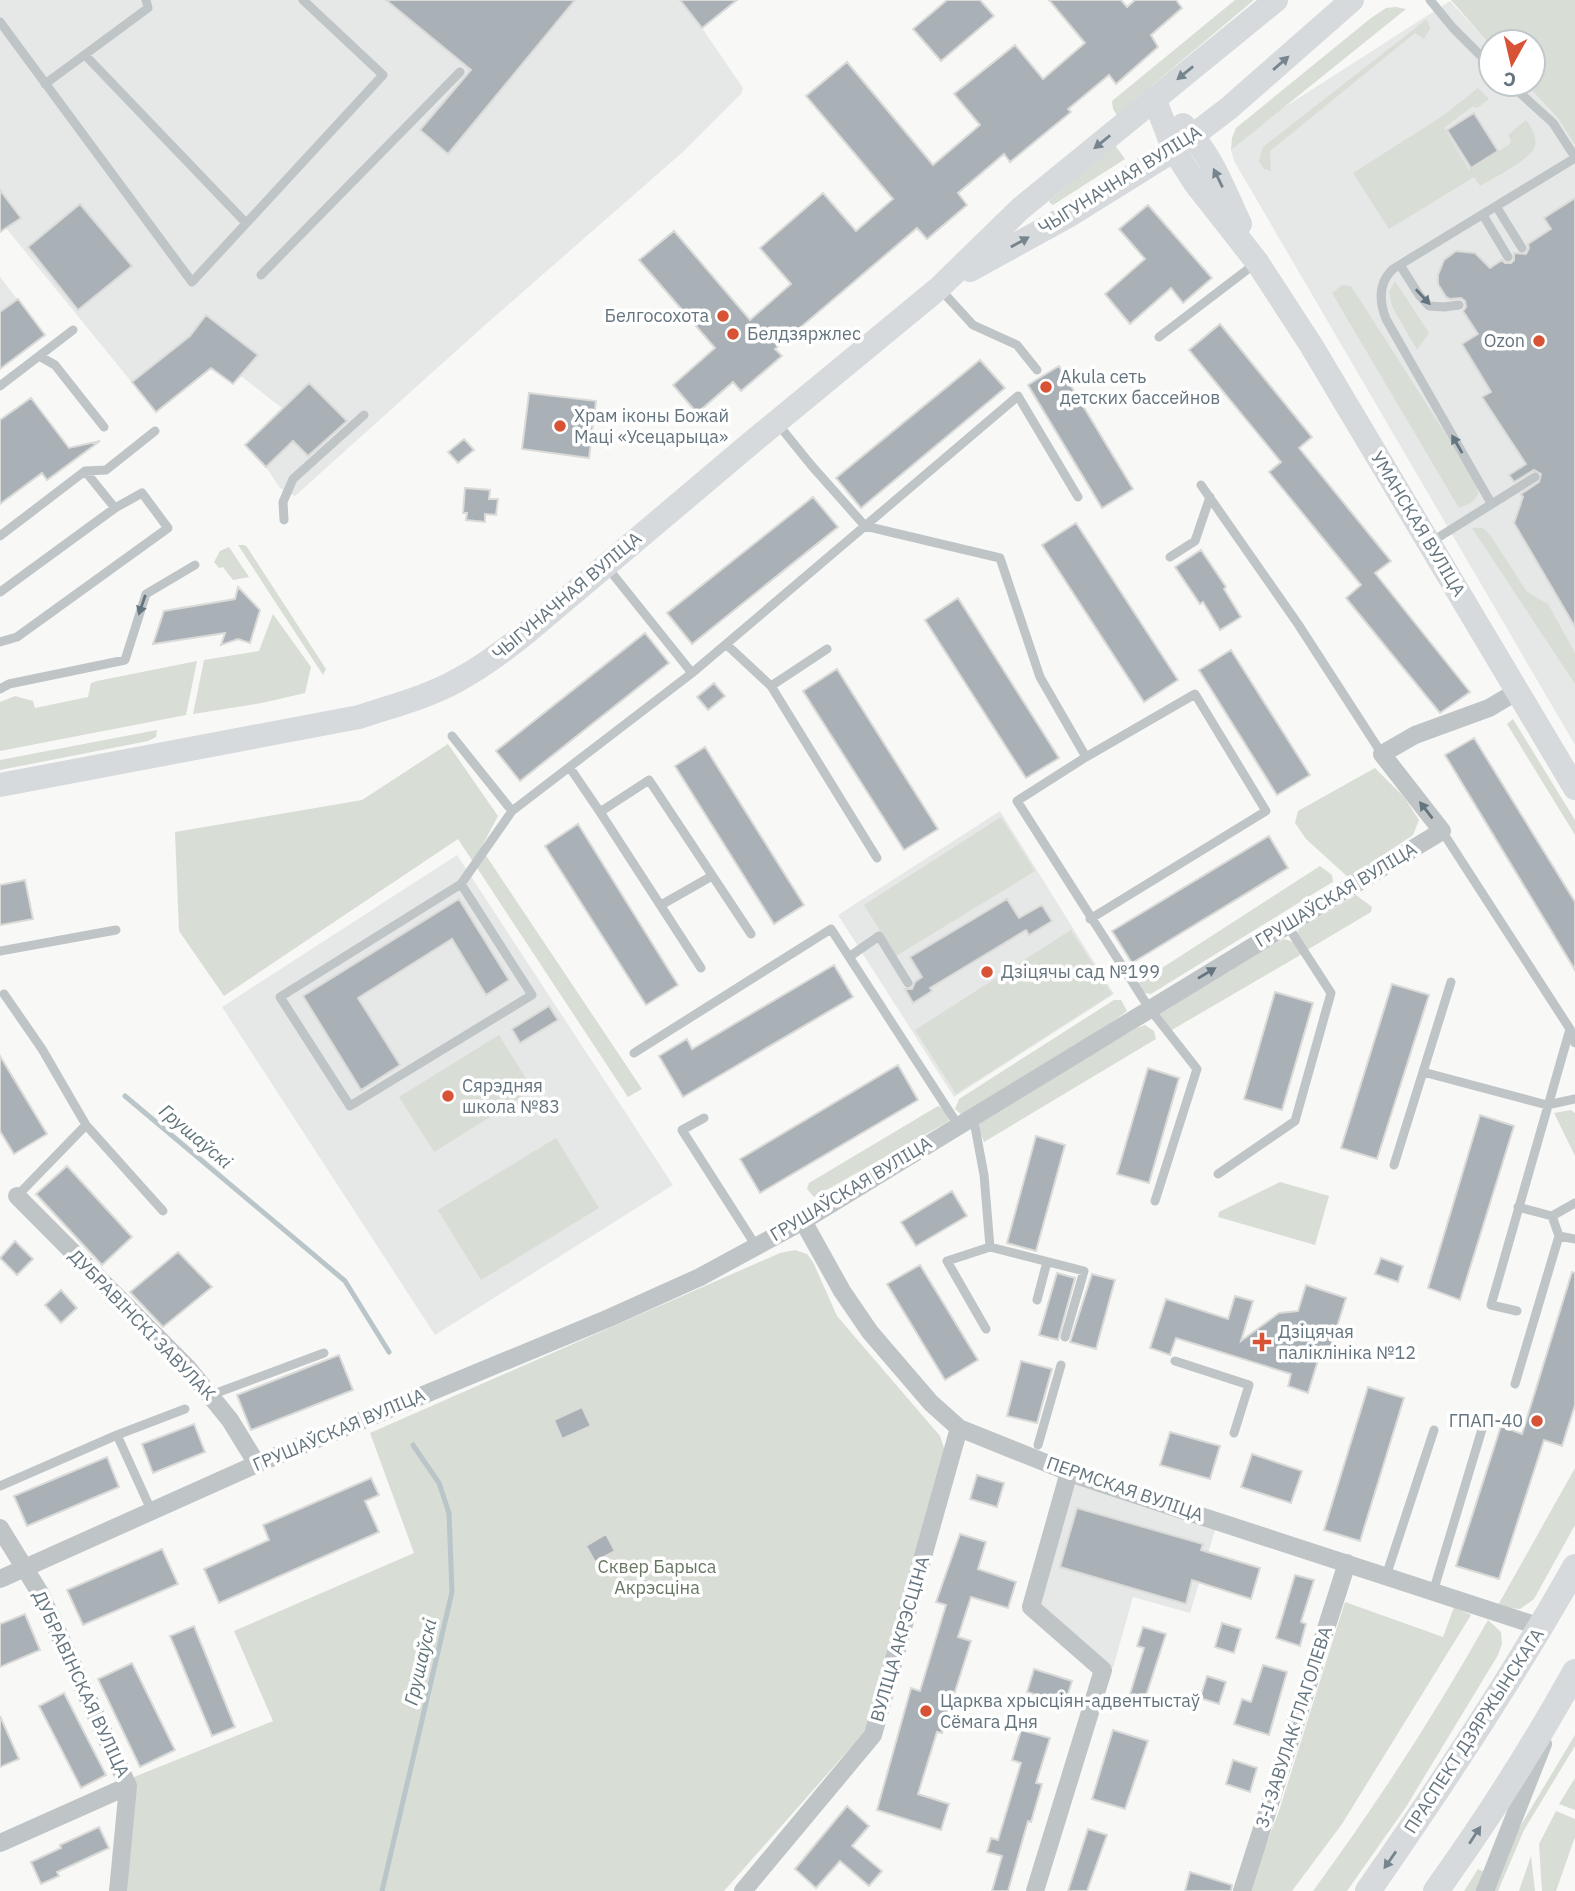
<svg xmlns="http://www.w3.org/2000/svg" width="1575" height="1891" viewBox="0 0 1575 1891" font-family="'IBM Plex Sans',sans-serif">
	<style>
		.built { fill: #e6e7e7 }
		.green { fill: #d8ddd5 }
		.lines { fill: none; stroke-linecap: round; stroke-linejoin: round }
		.stream { stroke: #b9c5c9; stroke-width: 5 }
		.building { fill: #a9b1b6; stroke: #dadad8; stroke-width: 2 }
		.service { stroke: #bfc4c7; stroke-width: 9 }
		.minor { stroke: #bfc4c7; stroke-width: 18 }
		.secondary { stroke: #d6dadd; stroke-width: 24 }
		.primary { stroke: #d6dadd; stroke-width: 26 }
		.oneway { fill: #76848d }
		.oneway2 { fill: #65757f }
		.poi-dot { fill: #d85236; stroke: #fff; stroke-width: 2.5 }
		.labels { text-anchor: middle; stroke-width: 7; stroke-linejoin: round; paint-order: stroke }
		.street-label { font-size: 18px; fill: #65757f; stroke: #fff }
		.poi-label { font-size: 18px; fill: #65757f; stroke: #fff; text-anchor: start }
		.park-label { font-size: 18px; fill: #687764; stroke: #fff }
		.water-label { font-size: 19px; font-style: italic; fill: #607479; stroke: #fff }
	</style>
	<rect width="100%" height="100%" fill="#f8f8f6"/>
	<path class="built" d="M0,0H680L702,28L743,88L741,94L684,151L485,325L295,496L280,488L266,467L245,445L282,408L241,376L233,384L211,368L156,412L6,228L2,231L0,228Z
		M1450,1L1491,46V84H1526L1557,117L1575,145V745L1234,161L1231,150L1235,139Z
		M0,277L45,335L0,369Z
		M1000,811L1114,994L954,1097L838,915Z
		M457,855L673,1185L435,1335L222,1007Z
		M1073,1484L1216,1527L1190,1613L1133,1597L1113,1668L1039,1604Z"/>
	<path class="green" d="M1235,0H1254L1117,115L1113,109L1112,101Z
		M1451,0H1575V145L1557,117L1526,84H1533V42H1491V46Z
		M1396,7L1406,9L1231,150L1232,138L1236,128L1371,18L1386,8Z
		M1427,19L1430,28L1424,39L1415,33L1270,151L1271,171L1264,169L1259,161L1263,147Z
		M1478,88L1489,99L1477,108L1473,106L1444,128L1469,170L1510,144L1511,140L1508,135L1526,120C1531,126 1537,137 1535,146C1532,159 1493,178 1480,186L1474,177L1389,229L1353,173L1444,115Z
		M1115,145L1125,159L1053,205L1050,203L1049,201Z
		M1395,281L1429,333L1417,350L1392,306L1389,292Z
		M1342,285L1351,286L1477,483L1478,495L1471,503L1459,508L1332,293Z
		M1472,528H1483L1491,536L1527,592L1548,604L1575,653V684Z
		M238,545H244L247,547L326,669L323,675Z
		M229,547L249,577L233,580L223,567L219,568L214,562L220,551Z
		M273,614L311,667L305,693L262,703L193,714L204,660L259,651Z
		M197,661L186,715L0,751V702L15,696L33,701L35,708L88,697L91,683L97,681Z
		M1513,719L1575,820V835L1507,724Z
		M157,730L156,737L148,741L0,770V760Z
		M448,744L498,816L481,848L642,1089L628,1097L458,839L224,996L179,931L175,832L362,800Z
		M1375,768L1404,797L1419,820L1413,835L1349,878L1306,839L1295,823L1298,811Z
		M1001,817L1035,871L896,956L864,905Z
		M1320,866L1332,875L1333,882L1326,886L1151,994L1144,993L1137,984Z
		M1356,895L1372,907L1371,912L1307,950L1297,933L1299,929Z
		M1071,930L1112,994L956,1094L915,1030Z
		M1284,939C1293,941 1299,945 1302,954L1170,1031L1158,1012L1248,958Z
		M1114,1000H1121L1127,1011L1115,1020L969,1113L962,1115L955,1109L959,1099Z
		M1145,1025L1154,1031L1156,1039L984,1142L979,1130L980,1120L1137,1028Z
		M499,1035L533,1090L434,1152L399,1097Z
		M938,1106L945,1109L949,1121L814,1197L807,1189L809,1183Z
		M1571,1110L1575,1113V1156L1554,1113Z
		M556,1138L599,1208L481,1280L438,1210Z
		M1280,1182L1329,1196L1315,1245L1218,1217L1219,1212Z
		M795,1250L807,1254L813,1262L837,1316L940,1436L947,1457L867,1729L724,1891H124L134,1777L273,1721L234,1631L414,1553L370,1433L780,1253Z
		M1575,1468V1525L1534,1599L1520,1609L1497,1607Z
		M1345,1602L1443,1637L1454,1607L1471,1615L1342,1824L1292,1891H1248L1279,1811Z
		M1488,1620L1501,1632L1502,1644L1498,1655L1406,1807L1347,1891H1313C1377,1804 1435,1714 1488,1620Z
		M1575,1735V1746L1524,1830L1498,1891H1493L1518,1830Z
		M1575,1778V1810L1559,1804Z
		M1556,1811L1575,1819V1837L1556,1891H1542L1539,1844Z
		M1531,1856L1535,1891H1519Z
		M1478,1869L1485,1872L1479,1891H1464Z"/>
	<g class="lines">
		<path class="stream" d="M125,1096L345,1281L389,1352
			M382,1891L452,1592L449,1513L439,1483L413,1445"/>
	</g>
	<path class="building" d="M386,0H575L448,154L420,130L471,70Z
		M680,0H737L702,28Z
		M947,0H980L994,16L941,61L913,29Z
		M1049,0H1121L1127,7L1135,0H1176L1182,8L1151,35L1158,47L1116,84L1109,75L1068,109L1071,112L1010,162L1004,154L958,193L967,205L927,239L917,228L775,349L782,356L741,391L733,382L697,413L673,385L715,348L639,260L674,231L750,320L791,284L760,248L823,193L856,231L893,199L806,96L847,62L933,165L980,125L954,94L1015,45L1043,79L1085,43Z
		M1474,113L1498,151L1471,168L1447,130Z
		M0,190L21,218L0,232Z
		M1575,198V627L1514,523L1523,497L1521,494L1539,482L1541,474L1534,470L1514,482L1509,475L1526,464L1482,397L1491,392L1462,344L1478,334L1463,311L1466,307L1465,301L1461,298L1450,299L1446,297L1438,284V275L1444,260L1456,251L1475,253L1490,268L1502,260L1505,263H1511L1514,260V253L1526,254L1529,248L1528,244L1551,229L1544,218Z
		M80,204L132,266L78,310L28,247Z
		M1148,205L1212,278L1183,303L1171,288L1130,324L1105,294L1145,259L1119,229Z
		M18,299L45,335L0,369V312Z
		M206,315L258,355L233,384L211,368L156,412L132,382L190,336Z
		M1220,324L1312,437L1299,448L1391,561L1375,573L1470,692L1440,713L1346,598L1361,585L1269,472L1281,462L1189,350Z
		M980,360L1005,388L861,508L836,478Z
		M1059,366L1133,489L1102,508L1028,385Z
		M309,383L347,421L308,456L293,441L266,467L245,445Z
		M529,393L596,401L589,458L522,449Z
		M31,398L69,448L100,441L47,480L42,473L0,504V420Z
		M464,439L474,450L458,463L448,452Z
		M465,488L490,490L489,499H498L496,515L485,514V522L466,520L467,513H463Z
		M813,497L838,527L692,644L667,613Z
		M1076,523L1178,680L1144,702L1042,545Z
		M1201,550L1226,587L1224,589L1241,617L1220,630L1203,602L1200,604L1175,567Z
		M238,587L260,610L250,643L238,639L221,645L225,633L153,644L164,611L235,599Z
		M958,598L1059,758L1026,778L925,620Z
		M645,633L669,663L520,781L496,751Z
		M1231,650L1310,775L1277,795L1199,670Z
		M837,669L938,829L904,850L803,691Z
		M714,683L725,696L708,710L697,697Z
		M1474,738L1575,902V970L1445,755Z
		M705,747L804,905L774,924L675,766Z
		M578,824L678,985L646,1005L545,846Z
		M1269,836L1288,868L1132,963L1112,931Z
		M25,880L33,919L0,925V885Z
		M459,899L509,980L486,995L452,939L358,998L400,1065L361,1090L303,996Z
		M1007,899L1019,918L1042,905L1052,921L1029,935L1026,930L930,988L932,991L913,1003L905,989H912L915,982L922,977L910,957Z
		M834,965L853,997L683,1097L659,1056L687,1039L692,1049Z
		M1392,984L1429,995L1377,1159L1341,1148Z
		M1275,992L1313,1003L1282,1110L1244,1099Z
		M549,1006L558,1020L520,1043L512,1029Z
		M0,1056L47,1134L14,1154L0,1131Z
		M898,1065L918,1100L760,1193L740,1159Z
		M1148,1068L1179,1078L1149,1183L1117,1174Z
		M1480,1115L1514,1126L1460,1300L1428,1288Z
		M1036,1136L1065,1145L1036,1251L1007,1243Z
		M67,1166L132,1237L102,1265L36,1194Z
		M952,1191L967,1216L916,1246L901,1222Z
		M15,1241L33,1259L17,1275L0,1258Z
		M178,1252L212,1287L163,1327L130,1292Z
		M1381,1258L1403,1266L1398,1282L1375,1274Z
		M920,1265L978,1360L945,1380L887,1284Z
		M1572,1272L1575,1273V1405L1562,1446L1544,1440L1499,1579L1456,1566L1501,1426L1522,1434Z
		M1057,1273L1075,1278L1058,1340L1039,1335Z
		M1092,1274L1115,1280L1096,1349L1070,1342Z
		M1306,1285L1346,1298L1330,1349L1322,1347L1308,1393L1288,1386L1291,1374L1176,1338L1170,1355L1150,1348L1166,1299L1228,1319L1235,1296L1253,1301L1241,1341L1279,1313L1298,1311Z
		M61,1290L77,1308L61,1323L45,1305Z
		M339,1355L353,1390L251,1430L237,1395Z
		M1021,1361L1052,1369L1037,1423L1007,1416Z
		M1368,1387L1404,1398L1360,1541L1324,1530Z
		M582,1407L591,1426L562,1439L554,1420Z
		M194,1424L205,1452L153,1473L142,1444Z
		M1170,1432L1220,1446L1210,1479L1160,1465Z
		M1252,1454L1302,1471L1291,1503L1241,1487Z
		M107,1457L119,1487L27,1526L14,1496Z
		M977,1475L1004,1483L997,1507L970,1499Z
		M371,1478L379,1495L365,1501L379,1532L219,1603L204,1569L269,1540L263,1525Z
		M1077,1508L1203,1544L1201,1550L1260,1568L1251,1599L1192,1580L1186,1604L1060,1567Z
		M606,1534L615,1551L595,1562L586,1546Z
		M960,1534L986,1542L978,1569L1016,1582L1008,1608L971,1597L958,1637L971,1641L942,1733L937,1732L918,1794L949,1804L941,1830L877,1810L911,1688L920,1691L946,1605L936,1602Z
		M162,1549L178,1584L83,1625L67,1590Z
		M1295,1575L1314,1580L1301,1622L1306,1624L1300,1646L1276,1638Z
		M25,1614L40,1650L0,1667V1624Z
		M1222,1623L1241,1629L1234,1653L1215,1647Z
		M194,1626L235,1727L212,1736L170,1636Z
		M1143,1627L1166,1634L1142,1708L1127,1704L1144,1648L1137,1646Z
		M132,1663L175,1750L140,1767L98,1679Z
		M1263,1665L1287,1672L1269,1735L1234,1724L1242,1699L1251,1702Z
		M1034,1669L1072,1681L1065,1704L1027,1692Z
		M1207,1676L1226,1682L1219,1704L1200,1698Z
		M64,1693L106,1775L81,1788L39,1706Z
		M0,1716L19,1759L0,1767Z
		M1021,1730L1050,1738L1036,1783L1042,1784L1031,1822L1028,1821L1008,1891H992L1002,1856L987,1852L991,1838L998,1840L1021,1763L1012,1760Z
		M1113,1730L1148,1741L1125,1809L1092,1799Z
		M1233,1760L1257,1768L1250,1792L1226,1784Z
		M847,1806L869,1826L852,1846L882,1871L869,1886L840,1861L816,1888L795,1869Z
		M99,1827L109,1848L57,1872L59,1876L41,1884L31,1862L61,1848L60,1845Z
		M1088,1829L1107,1835L1087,1891H1068Z
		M1190,1872L1232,1885L1231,1891H1185Z"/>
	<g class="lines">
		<path class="service" d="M1430,0L1453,28L1491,66
			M0,22L192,282L383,75L303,0
			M85,55L246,223
			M45,84L148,8L146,0
			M1510,84L1553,123L1575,157
			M1496,206L1522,248
			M1483,215L1508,257
			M1400,265L1419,295L1429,306L1444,307L1459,305
			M261,275L460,72
			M940,289L973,325L1017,345L1037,370
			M1159,337L1256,263
			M39,356L55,365L104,427
			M0,386L73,330
			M777,423L811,465L865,526L1000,558L1040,677L1086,757L1017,801L1149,1008L1197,1069L1155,1201
			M1201,485L1298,624L1382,754
			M1491,503L1386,319C1379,301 1378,283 1393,269L1575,158
			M115,508L85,471L106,470L155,431
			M284,520L283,502L293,479L364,415
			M0,536L85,471
			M1431,542L1535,477
			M1170,557L1195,541L1210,497
			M0,592L115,508L142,493L168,528L17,637L0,642
			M727,645L771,686L877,858
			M692,673L1018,396L1078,497
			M771,686L827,649
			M0,689L9,684L125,660L146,594L195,565
			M452,736L512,811L692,673L607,567
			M1086,757L1195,694L1266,811L1090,919
			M570,768L600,812
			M1442,831L1570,1029L1575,1043
			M461,884L532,995L350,1106L280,997L461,884L512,811
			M661,905L712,876
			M0,951L116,930
			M849,957L879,936L908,983
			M701,968L600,812L649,780L751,934
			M4,994L42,1049L86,1125L163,1211
			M634,1053L831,929L958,1125
			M1423,1072L1547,1105L1575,1099
			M973,1116L984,1175L990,1247L947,1261L986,1329
			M704,1118L682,1130L756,1246
			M1394,1165L1451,982
			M1218,1174L1295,1121L1331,993L1287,925
			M17,1196L86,1125
			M1518,1207L1552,1216
			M1559,1236L1575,1239
			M990,1247L1084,1271L1065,1337
			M1037,1300L1047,1262
			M1517,1311L1491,1305L1570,1029
			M1175,1361L1249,1385L1234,1433
			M1515,1384L1559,1236L1552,1216L1575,1203
			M211,1395L324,1353
			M1038,1445L1061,1365
			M0,1486L117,1435
			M152,1512L117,1435L185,1409
			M1386,1576L1434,1430
			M1433,1592L1486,1416"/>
		<path class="minor" d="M17,1196L187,1367L230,1420L257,1464
			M803,1221L842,1291L870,1332L931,1403L959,1428L1081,1477L1541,1627
			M0,1528L40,1593L128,1786L118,1891
			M0,1579L257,1464L609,1318L700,1277L803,1221L1442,831L1382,754L1415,735L1489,708L1516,692
			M0,1843L128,1786
			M743,1891L873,1735L959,1428
			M1035,1891L1103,1670L1031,1607L1069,1472
			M1242,1891L1347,1563
			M1485,1891L1543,1744"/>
		<path class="secondary" d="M1154,98L1174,150L1195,183L1257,262L1311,345L1575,788
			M1183,125C1210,152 1224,190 1240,224
			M970,270L1068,216L1174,150L1229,108L1352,0
			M0,785L359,717C392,706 428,697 458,680C482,667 505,650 526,633L751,443L939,288L1020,209L1276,0"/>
		<path class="primary" d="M1368,1891C1441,1786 1512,1679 1575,1567
			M1436,1891C1486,1821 1533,1748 1575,1672"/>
	</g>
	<defs><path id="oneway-solid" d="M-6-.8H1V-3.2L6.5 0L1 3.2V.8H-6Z" transform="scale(1.75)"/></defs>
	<g class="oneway">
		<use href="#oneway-solid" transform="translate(1281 63) rotate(-41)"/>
		<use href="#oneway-solid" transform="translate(1185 73) rotate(141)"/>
		<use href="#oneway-solid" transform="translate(1102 142) rotate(141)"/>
		<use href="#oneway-solid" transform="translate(1218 178) rotate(-116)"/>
		<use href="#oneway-solid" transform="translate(1020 242) rotate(-29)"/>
		<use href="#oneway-solid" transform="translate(1475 1835) rotate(-57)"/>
		<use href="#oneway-solid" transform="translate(1390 1860) rotate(125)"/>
	</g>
	<g class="oneway2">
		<use href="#oneway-solid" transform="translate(1423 297) rotate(47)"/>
		<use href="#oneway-solid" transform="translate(1457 444) rotate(-120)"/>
		<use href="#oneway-solid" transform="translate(142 605) rotate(109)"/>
		<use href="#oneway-solid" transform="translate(1426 810) rotate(-128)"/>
		<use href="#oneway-solid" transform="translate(1207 973) rotate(-31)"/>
	</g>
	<g class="poi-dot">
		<circle cx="723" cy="316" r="7"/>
		<circle cx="733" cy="334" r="7"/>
		<circle cx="1539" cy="341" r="7"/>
		<circle cx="1046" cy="387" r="7"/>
		<circle cx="560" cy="426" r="7"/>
		<circle cx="987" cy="972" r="7"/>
		<circle cx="448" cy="1096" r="7"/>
		<path d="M1258.5 1331.5h7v7h7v7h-7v7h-7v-7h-7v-7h7z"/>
		<circle cx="1537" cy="1421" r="7"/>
		<circle cx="926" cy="1711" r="7"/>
	</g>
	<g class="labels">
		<g class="street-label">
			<text transform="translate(1120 180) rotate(-32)" y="6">ЧЫГУНАЧНАЯ ВУЛІЦА</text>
			<text transform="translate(1418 524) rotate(59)" y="6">УМАНСКАЯ ВУЛІЦА</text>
			<text transform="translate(567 596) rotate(-40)" y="6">ЧЫГУНАЧНАЯ ВУЛІЦА</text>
			<text transform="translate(1336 895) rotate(-31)" y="6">ГРУШАЎСКАЯ ВУЛІЦА</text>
			<text transform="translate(851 1189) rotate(-31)" y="6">ГРУШАЎСКАЯ ВУЛІЦА</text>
			<text transform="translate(142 1325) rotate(46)" y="6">ДУБРАВІНСКІ ЗАВУЛАК</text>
			<text transform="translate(339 1430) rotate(-23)" y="6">ГРУШАЎСКАЯ ВУЛІЦА</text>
			<text transform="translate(1125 1489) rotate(19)" y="6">ПЕРМСКАЯ ВУЛІЦА</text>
			<text transform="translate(900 1639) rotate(-74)" y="6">ВУЛІЦА АКРЭСЦІНА</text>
			<text transform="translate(81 1684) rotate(65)" y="6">ДУБРАВІНСКАЯ ВУЛІЦА</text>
			<text transform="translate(1294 1727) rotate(-72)" y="6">3-І ЗАВУЛАК ГЛАГОЛЕВА</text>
			<text transform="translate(1474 1731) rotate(-57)" y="6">ПРАСПЕКТ ДЗЯРЖЫНСКАГА</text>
		</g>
		<g class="poi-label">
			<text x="709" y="322" text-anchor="end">Белгосохота</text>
			<text x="747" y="340">Белдзяржлес</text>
			<text x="1525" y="347" text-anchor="end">Ozon</text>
			<text x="1060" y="383">Akula сеть<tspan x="1060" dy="21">детских бассейнов</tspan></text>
			<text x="574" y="422">Храм іконы Божай<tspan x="574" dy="21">Маці «Усецарыца»</tspan></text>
			<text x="1001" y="978">Дзіцячы сад №199</text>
			<text x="462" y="1092">Сярэдняя<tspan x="462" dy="21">школа №83</tspan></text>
			<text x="1278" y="1338">Дзіцячая<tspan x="1278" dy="21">паліклініка №12</tspan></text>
			<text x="1523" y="1427" text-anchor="end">ГПАП-40</text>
			<text x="940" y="1707">Царква хрысціян-адвентыстаў<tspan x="940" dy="21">Сёмага Дня</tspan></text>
		</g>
		<g class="park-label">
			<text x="657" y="1573">Сквер Барыса<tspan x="657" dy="21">Акрэсціна</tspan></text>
		</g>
		<g class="water-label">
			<text transform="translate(196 1136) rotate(40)" y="7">Грушаўскі</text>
			<text transform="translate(420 1662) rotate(-77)" y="7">Грушаўскі</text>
		</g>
	</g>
	<g transform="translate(1512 63) rotate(188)"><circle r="33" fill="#ffffff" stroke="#c1c8cc" stroke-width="2"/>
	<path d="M0-5L12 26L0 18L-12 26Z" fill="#d85236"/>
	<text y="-10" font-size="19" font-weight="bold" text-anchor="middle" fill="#65757f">С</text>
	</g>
</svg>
